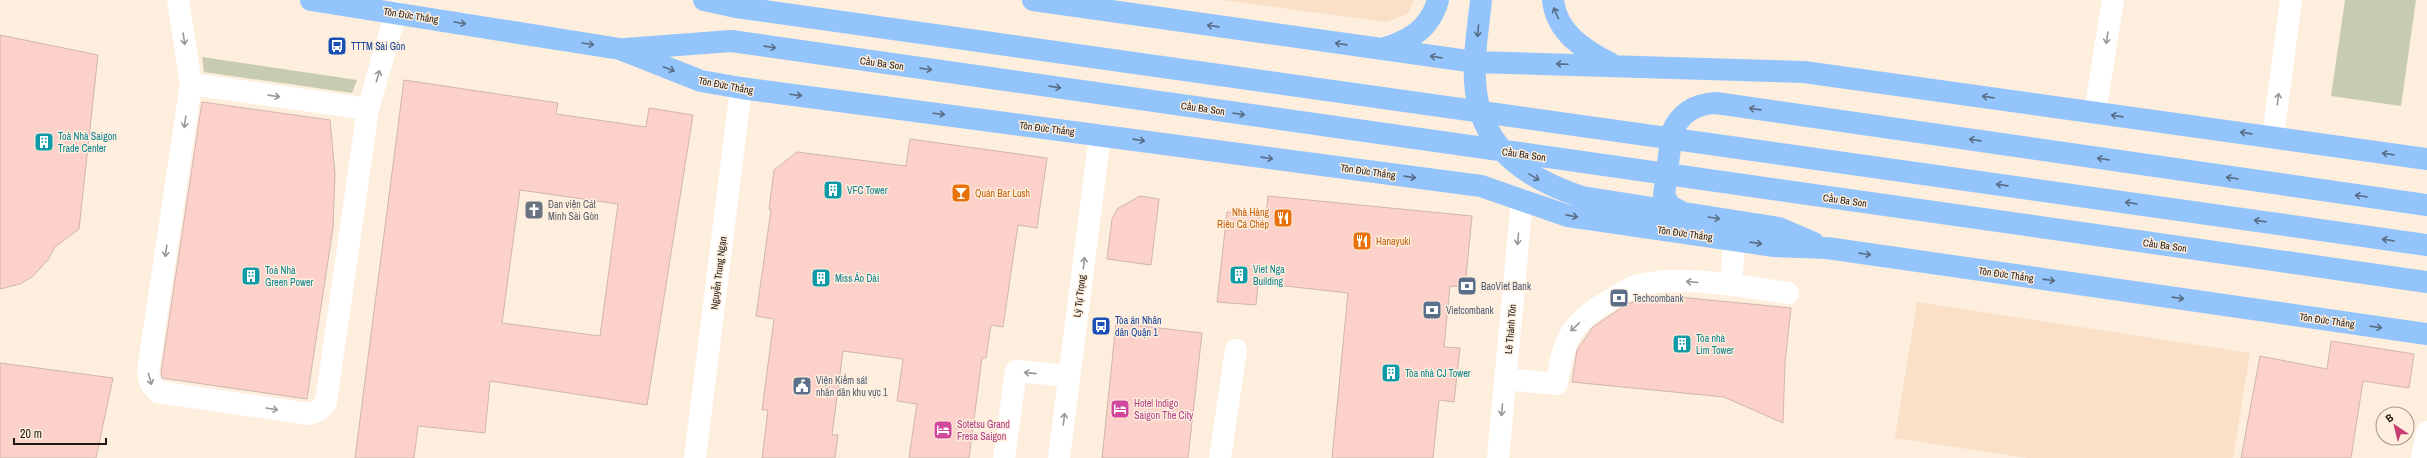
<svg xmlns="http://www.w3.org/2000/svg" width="2427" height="458" viewBox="0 0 2427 458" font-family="'Archivo Narrow',sans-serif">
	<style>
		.built { fill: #f9e0c7 }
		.green { fill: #c7ccb0 }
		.building { fill: #fbd1c9; stroke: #d1b5b0; fill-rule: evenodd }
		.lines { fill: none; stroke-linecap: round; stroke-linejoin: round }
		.minor { stroke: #fff; stroke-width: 22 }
		.major { stroke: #93c4fb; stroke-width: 22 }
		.oneway { stroke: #596e86 }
		.oneway2 { stroke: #9a9794 }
		.labels { text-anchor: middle; stroke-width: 3; stroke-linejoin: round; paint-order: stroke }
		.street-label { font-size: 10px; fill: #1f1812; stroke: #fdeede }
		.transit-label { font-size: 10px; fill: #164399; stroke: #fdeede; text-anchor: start }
		.culture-label { font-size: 10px; fill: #0d838f; stroke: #fdeede; text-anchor: start }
		.food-label { font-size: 10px; fill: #c56008; stroke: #fdeede; text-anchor: start }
		.worship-label { font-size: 10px; fill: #5b616d; stroke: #fdeede; text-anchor: start }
		.service-label { font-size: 10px; fill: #4e5e75; stroke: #fdeede; text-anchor: start }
		.hotel-label { font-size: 10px; fill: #b23c85; stroke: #fdeede; text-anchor: start }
	</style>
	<rect width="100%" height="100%" fill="#fdeede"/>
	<path class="built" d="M1221,0H1413L1409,13L1387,22Z
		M1917,302L2250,353L2233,458H2028L1895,438Z"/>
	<path class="green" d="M2345,0H2416L2401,106L2331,96Z
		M202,57L357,80L352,93L204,72Z"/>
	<path class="building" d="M0,35L98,55L79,229L55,247L48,260L32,277L20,284L0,289Z
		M404,80L558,103L556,114L646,127L649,108L693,115L647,405L490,381L485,433L418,426L414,458H355ZM520,190L618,204L600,336L502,323Z
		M202,102L330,120L335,174L333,228L307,399L162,378L161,373Z
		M910,139L1047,158L1037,228L1018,225L1003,327L991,325L986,358H982L969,458H909L917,404L897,401L903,359L843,351L832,435H838L835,458H762L768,410H762L774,319L756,316L771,210L769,209L774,170L797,152L906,166Z
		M1140,196L1159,199L1151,265L1107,259L1112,219L1117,209Z
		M1268,196L1472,216L1465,287L1450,286L1444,347L1460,348L1454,402L1439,400L1433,458H1332L1348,293L1258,283L1256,305L1217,302L1227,212L1266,216Z
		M1658,295L1791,308L1785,363L1783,423L1724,397L1572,382L1577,350L1593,327L1627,304Z
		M1116,323L1202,333L1188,458H1102Z
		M2331,341L2414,354L2409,388L2363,381L2351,458H2241L2260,356L2327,369Z
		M0,363L113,378L96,458H0Z"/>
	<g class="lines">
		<path class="minor" d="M178,0L191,84L368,109L396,12
			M191,84L148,371L151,384L158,392L309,414L319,410L326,402L368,109
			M2095,112L2113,0
			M2273,137L2291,0
			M1731,285L1734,240
			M1505,379L1557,384C1562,343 1570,323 1607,302C1616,297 1626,289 1636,286C1681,273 1742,287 1788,293
			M695,458L741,88
			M1004,458L1016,371L1069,376
			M1059,458L1100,135
			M1220,458L1236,350
			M1498,458L1522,200
			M2422,458L2427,432"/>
		<path class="major" d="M311,0L620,49L701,81L741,88L1481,186L1568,216L1774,246L1827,248L2427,334
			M704,0L736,7L2427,245
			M1033,0L1475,62L1804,72L2427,159
			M1481,0C1478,30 1472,62 1476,92C1484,151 1530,180 1582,197L1779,228L1814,243
			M1553,0C1556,32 1584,50 1610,63
			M625,49L731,41L2427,282
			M1382,49C1409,41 1430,29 1438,0
			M1683,213L1669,205L1664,195L1672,132C1681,112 1695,104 1716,103L2427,205"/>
	</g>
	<defs><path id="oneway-shaft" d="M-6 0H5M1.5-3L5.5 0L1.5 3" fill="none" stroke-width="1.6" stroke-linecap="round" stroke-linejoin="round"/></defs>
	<g class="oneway">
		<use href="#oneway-shaft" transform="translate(1556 13) rotate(-113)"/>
		<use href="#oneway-shaft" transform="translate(460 23) rotate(9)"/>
		<use href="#oneway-shaft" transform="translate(1213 26) rotate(-172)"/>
		<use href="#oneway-shaft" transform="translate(1478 31) rotate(95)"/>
		<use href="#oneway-shaft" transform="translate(588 44) rotate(9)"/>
		<use href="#oneway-shaft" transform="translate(1341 44) rotate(-172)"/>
		<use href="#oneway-shaft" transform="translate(770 47) rotate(8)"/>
		<use href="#oneway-shaft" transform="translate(1436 57) rotate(-172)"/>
		<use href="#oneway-shaft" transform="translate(1562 64) rotate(-178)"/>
		<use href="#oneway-shaft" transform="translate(669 69) rotate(22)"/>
		<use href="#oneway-shaft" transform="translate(926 69) rotate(8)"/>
		<use href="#oneway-shaft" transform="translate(1055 87) rotate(8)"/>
		<use href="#oneway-shaft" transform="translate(796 95) rotate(7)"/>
		<use href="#oneway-shaft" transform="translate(1988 97) rotate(-172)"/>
		<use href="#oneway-shaft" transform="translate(1755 109) rotate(-172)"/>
		<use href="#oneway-shaft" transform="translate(939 114) rotate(7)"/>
		<use href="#oneway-shaft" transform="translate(1239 114) rotate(8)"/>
		<use href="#oneway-shaft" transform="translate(2117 116) rotate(-172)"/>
		<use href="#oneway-shaft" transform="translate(2246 133) rotate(-172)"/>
		<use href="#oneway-shaft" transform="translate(1139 140) rotate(8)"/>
		<use href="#oneway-shaft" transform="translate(1975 140) rotate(-172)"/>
		<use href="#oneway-shaft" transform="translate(2388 154) rotate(-172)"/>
		<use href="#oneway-shaft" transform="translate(1267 158) rotate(8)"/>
		<use href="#oneway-shaft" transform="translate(2103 159) rotate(-172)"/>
		<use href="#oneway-shaft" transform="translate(1410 177) rotate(8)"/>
		<use href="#oneway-shaft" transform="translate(1534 177) rotate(31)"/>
		<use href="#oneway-shaft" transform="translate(2232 178) rotate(-172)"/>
		<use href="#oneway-shaft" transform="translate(2002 185) rotate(-172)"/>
		<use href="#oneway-shaft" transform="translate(2361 196) rotate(-172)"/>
		<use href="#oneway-shaft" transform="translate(2131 203) rotate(-172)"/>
		<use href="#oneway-shaft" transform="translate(1572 216) rotate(11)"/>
		<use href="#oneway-shaft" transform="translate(1714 218) rotate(9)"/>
		<use href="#oneway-shaft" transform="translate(2260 221) rotate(-172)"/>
		<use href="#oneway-shaft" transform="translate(2388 240) rotate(-172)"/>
		<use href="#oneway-shaft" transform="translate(1756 243) rotate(8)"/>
		<use href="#oneway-shaft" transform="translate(1865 254) rotate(8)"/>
		<use href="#oneway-shaft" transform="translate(2049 280) rotate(8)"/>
		<use href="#oneway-shaft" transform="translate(2178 298) rotate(8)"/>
		<use href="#oneway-shaft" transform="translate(2376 327) rotate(8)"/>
	</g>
	<g class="oneway2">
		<use href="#oneway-shaft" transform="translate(2107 38) rotate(99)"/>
		<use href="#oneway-shaft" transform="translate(184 39) rotate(82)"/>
		<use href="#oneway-shaft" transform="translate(378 76) rotate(-74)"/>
		<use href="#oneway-shaft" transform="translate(274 96) rotate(8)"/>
		<use href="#oneway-shaft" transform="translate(2278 99) rotate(-83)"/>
		<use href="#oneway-shaft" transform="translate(185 122) rotate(98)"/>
		<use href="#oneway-shaft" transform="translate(1518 239) rotate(95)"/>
		<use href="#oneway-shaft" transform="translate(166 251) rotate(98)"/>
		<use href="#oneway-shaft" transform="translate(1084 263) rotate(-83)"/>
		<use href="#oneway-shaft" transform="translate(1692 282) rotate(-175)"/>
		<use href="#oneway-shaft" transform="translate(1575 327) rotate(136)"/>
		<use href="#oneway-shaft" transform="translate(1030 373) rotate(-174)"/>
		<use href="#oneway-shaft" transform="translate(150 379) rotate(74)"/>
		<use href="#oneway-shaft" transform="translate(272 409) rotate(9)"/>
		<use href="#oneway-shaft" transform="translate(1502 410) rotate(95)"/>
		<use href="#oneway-shaft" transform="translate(1064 419) rotate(-83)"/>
	</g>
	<defs>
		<symbol id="bus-square" viewBox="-11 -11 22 22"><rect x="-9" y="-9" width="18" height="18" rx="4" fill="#1a4fb4" stroke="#fdeede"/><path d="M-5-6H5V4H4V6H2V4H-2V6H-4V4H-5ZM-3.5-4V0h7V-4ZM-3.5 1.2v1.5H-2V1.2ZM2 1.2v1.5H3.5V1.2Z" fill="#fff"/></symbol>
		<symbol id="building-square" viewBox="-11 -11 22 22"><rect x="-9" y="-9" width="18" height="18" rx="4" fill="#0f9aa8" stroke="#fdeede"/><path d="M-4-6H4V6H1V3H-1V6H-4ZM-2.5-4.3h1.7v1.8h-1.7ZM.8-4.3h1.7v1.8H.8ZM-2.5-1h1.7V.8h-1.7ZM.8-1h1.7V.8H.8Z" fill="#fff"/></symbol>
		<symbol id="bar-square" viewBox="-11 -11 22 22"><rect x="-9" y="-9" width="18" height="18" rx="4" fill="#e8710a" stroke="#fdeede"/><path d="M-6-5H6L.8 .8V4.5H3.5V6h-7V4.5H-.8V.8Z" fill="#fff"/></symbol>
		<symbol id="church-square" viewBox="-11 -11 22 22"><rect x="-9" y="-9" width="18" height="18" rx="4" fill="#6b7280" stroke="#fdeede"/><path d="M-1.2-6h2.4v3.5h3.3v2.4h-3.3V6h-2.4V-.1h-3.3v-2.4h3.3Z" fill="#fff"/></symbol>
		<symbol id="restaurant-square" viewBox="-11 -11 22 22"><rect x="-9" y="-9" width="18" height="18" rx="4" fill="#e8710a" stroke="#fdeede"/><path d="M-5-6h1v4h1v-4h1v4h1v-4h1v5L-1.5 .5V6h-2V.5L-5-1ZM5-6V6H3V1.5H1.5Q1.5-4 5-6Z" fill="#fff"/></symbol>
		<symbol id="bank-square" viewBox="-11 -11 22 22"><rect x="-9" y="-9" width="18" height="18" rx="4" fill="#5c6f8a" stroke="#fdeede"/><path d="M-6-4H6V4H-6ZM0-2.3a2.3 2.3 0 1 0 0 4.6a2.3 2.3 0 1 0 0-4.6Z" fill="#fff"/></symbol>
		<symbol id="civic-square" viewBox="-11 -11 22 22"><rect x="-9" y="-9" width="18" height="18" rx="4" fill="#5c6f8a" stroke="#fdeede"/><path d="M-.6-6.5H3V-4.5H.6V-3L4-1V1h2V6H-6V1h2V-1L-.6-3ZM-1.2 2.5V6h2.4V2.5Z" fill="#fff"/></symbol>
		<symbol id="hotel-square" viewBox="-11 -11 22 22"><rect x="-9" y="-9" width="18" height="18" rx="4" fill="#d1479c" stroke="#fdeede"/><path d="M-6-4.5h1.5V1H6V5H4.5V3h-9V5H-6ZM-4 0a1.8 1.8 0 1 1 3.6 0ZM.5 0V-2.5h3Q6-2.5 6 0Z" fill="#fff"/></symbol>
	</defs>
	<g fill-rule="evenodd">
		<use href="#bus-square" x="326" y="35" width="22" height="22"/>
		<use href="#building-square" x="33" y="131" width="22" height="22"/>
		<use href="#building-square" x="822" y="179" width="22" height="22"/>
		<use href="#bar-square" x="950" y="182" width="22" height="22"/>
		<use href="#church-square" x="523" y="199" width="22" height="22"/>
		<use href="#restaurant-square" x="1272" y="207" width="22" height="22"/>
		<use href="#restaurant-square" x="1351" y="230" width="22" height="22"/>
		<use href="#building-square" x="1228" y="264" width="22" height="22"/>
		<use href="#building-square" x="240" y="265" width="22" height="22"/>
		<use href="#building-square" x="810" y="267" width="22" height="22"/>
		<use href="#bank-square" x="1456" y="275" width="22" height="22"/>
		<use href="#bank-square" x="1608" y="287" width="22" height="22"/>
		<use href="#bank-square" x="1421" y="299" width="22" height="22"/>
		<use href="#bus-square" x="1090" y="315" width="22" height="22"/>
		<use href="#building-square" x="1671" y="333" width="22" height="22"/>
		<use href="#building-square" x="1380" y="362" width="22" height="22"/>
		<use href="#civic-square" x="791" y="375" width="22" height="22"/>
		<use href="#hotel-square" x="1109" y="398" width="22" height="22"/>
		<use href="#hotel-square" x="932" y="419" width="22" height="22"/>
	</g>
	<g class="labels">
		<g class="street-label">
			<text transform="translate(411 15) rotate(9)" y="4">Tôn Đức Thắng</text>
			<text transform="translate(882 63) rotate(8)" y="4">Cầu Ba Son</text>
			<text transform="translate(726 85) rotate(11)" y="4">Tôn Đức Thắng</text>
			<text transform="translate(1203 108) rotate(8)" y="4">Cầu Ba Son</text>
			<text transform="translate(1047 128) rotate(7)" y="4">Tôn Đức Thắng</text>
			<text transform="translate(1524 154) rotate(8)" y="4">Cầu Ba Son</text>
			<text transform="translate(1368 171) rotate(8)" y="4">Tôn Đức Thắng</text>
			<text transform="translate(1845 200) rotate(8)" y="4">Cầu Ba Son</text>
			<text transform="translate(1685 233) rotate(8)" y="4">Tôn Đức Thắng</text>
			<text transform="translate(2165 245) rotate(8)" y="4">Cầu Ba Son</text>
			<text transform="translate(718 273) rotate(-83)" y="4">Nguyễn Trung Ngạn</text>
			<text transform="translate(2006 274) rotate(8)" y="4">Tôn Đức Thắng</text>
			<text transform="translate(1079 296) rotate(-83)" y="4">Lý Tự Trọng</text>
			<text transform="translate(2327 320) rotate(8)" y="4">Tôn Đức Thắng</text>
			<text transform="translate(1510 329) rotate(-85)" y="4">Lê Thánh Tôn</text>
		</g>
		<g class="transit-label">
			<text x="351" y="50">TTTM Sài Gòn</text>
			<text x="1115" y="324">Tòa án Nhân<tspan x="1115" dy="12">dân Quận 1</tspan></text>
		</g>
		<g class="culture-label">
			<text x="58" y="140">Toà Nhà Saigon<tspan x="58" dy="12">Trade Center</tspan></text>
			<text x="847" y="194">VFC Tower</text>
			<text x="1253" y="273">Viet Nga<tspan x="1253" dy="12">Building</tspan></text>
			<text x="265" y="274">Toà Nhà<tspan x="265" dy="12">Green Power</tspan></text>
			<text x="835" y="282">Miss Áo Dài</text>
			<text x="1696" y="342">Tòa nhà<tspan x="1696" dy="12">Lim Tower</tspan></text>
			<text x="1405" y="377">Tòa nhà CJ Tower</text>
		</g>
		<g class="food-label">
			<text x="975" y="197">Quán Bar Lush</text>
			<text x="1269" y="216" text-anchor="end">Nhà Hàng<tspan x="1269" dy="12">Riêu Cá Chép</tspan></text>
			<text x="1376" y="245">Hanayuki</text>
		</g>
		<g class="worship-label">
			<text x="548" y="208">Đan viện Cát<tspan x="548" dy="12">Minh Sài Gòn</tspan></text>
		</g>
		<g class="service-label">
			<text x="1481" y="290">BaoViet Bank</text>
			<text x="1633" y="302">Techcombank</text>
			<text x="1446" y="314">Vietcombank</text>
			<text x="816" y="384">Viện Kiểm sát<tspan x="816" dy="12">nhân dân khu vực 1</tspan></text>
		</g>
		<g class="hotel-label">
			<text x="1134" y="407">Hotel Indigo<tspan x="1134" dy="12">Saigon The City</tspan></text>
			<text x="957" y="428">Sotetsu Grand<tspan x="957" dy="12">Fresa Saigon</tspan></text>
		</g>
	</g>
	<g transform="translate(2395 426) rotate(325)"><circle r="19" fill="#fdeede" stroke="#a4988c"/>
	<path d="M0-3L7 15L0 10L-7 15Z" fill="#c83c6f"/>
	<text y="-6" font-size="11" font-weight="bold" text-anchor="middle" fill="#1f1812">B</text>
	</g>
	<path d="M14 438v6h92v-6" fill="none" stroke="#1f1812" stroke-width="2"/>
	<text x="20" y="438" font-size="12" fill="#1f1812" stroke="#fdeede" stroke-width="3" paint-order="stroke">20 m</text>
</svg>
